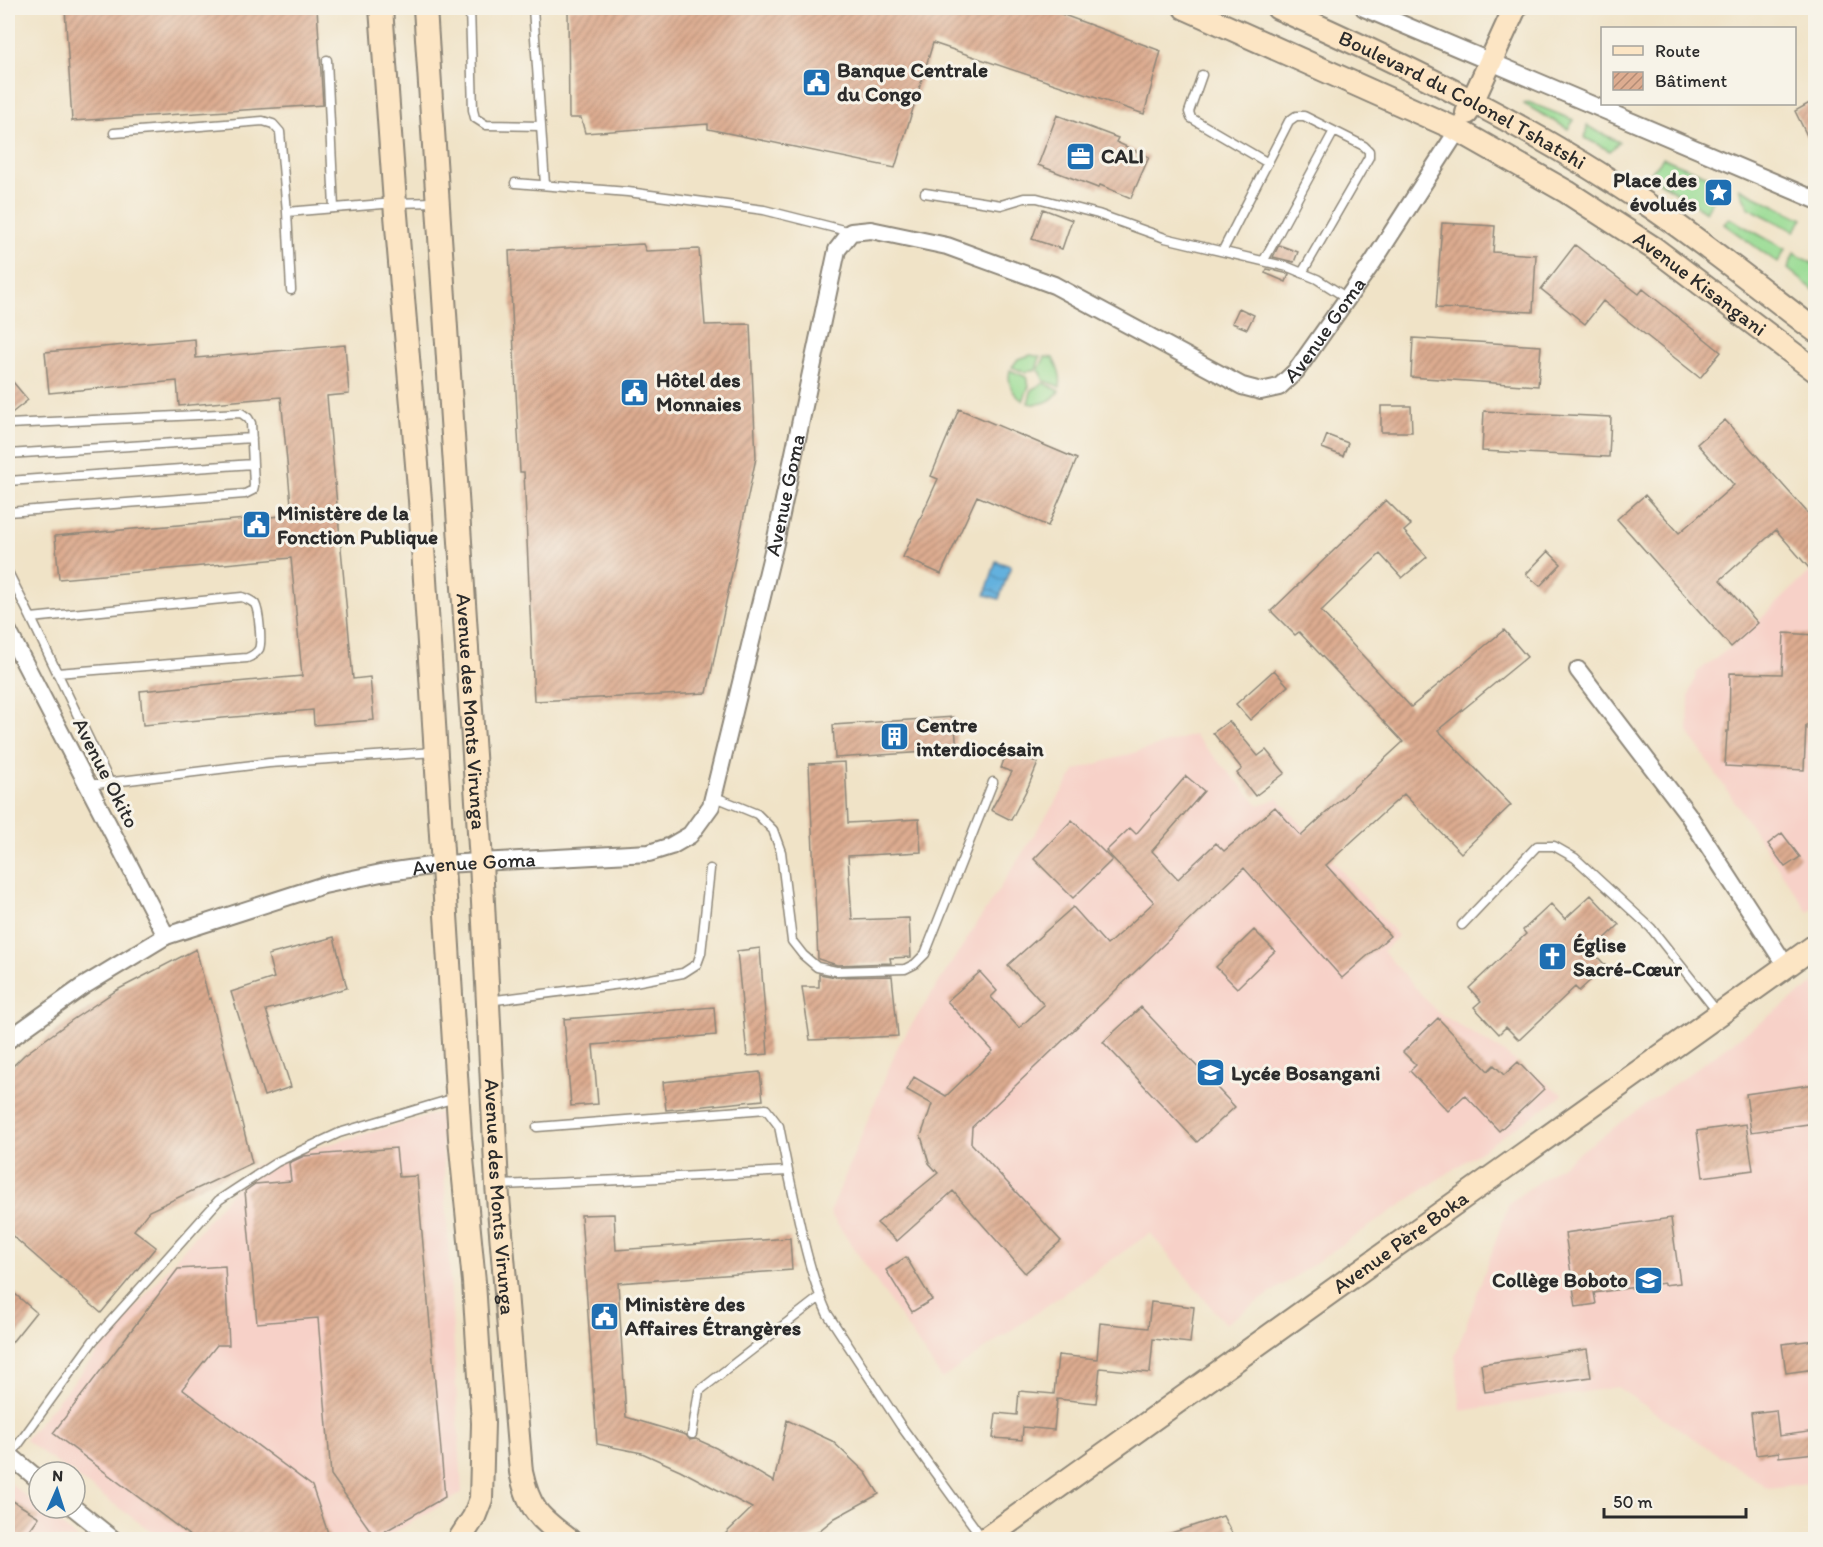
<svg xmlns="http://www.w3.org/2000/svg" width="1823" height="1547" viewBox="0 0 1823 1547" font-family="Itim,sans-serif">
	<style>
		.built { fill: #f7d1c8 }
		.grass { fill: #98db93; stroke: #62835f; stroke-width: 1.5 }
		.water { fill: url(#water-waves); stroke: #486e84; stroke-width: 1.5 }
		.building { fill: url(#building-hatch) }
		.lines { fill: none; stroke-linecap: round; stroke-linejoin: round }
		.lane-casing { stroke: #8e8779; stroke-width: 11 }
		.street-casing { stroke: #8e8779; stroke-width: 20 }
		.secondary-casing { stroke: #8e8779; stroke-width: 26 }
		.lane { stroke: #fff; stroke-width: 8 }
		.street { stroke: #fff; stroke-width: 16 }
		.secondary { stroke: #fce5c4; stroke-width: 22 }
		.labels { text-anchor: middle; stroke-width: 6; stroke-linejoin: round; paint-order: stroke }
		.poi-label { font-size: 21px; font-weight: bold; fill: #2b2b2b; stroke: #f7f3e8; text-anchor: start }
		.street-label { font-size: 21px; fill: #2b2b2b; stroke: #f7f3e8 }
	</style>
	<defs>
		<pattern id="water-waves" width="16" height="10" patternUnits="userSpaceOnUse" patternTransform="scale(1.5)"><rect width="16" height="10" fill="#64b1de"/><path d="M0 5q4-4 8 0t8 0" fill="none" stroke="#5390b4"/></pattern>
		<pattern id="building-hatch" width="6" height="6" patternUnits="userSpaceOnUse" patternTransform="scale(1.5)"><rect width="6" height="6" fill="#ddac90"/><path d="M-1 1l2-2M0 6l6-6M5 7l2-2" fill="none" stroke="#b38c76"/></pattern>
	</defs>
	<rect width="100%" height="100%" fill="#f7f3e8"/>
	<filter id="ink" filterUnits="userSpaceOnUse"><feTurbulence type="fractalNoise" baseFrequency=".0167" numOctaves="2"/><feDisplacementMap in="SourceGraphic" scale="12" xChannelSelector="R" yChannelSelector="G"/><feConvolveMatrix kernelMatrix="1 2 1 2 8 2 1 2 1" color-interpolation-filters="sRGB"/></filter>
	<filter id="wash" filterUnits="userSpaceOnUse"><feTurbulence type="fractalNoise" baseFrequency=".008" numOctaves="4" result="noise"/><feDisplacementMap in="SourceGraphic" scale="24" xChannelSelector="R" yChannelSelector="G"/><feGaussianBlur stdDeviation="1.35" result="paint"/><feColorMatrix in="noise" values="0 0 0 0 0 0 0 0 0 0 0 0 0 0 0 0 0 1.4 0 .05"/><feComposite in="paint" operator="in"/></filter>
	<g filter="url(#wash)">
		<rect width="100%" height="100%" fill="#f0e3c7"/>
		<path class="built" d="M1815,567L1816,907L1808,912L1688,732L1689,696L1697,672L1731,647Z
			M1194,735L1259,805L1278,798L1398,936L1383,951L1437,1012L1503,1052L1563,1095L1225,1324L1150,1233L942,1379L830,1213L898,1046L1076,770Z
			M1815,983V1482L1768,1488L1617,1387L1461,1411L1455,1356L1509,1203Z
			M441,1112L462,1493L382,1539H162L75,1476V1472H69L25,1440L253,1166Z
			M8,1481L39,1508L79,1539H8Z"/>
		<path class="grass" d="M1528,102L1574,120L1568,129L1524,104Z
			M1587,126L1619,142L1610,151L1585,138Z
			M1663,158L1723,182L1706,212L1649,175Z
			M1739,188L1803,219L1794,231L1749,208Z
			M1729,218L1785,249L1778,263L1724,224Z
			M1794,253L1815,265V291L1788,269Z
			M1031,355L1040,357L1036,370H1030L1026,373L1012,367L1018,359Z
			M1045,357L1053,358C1058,368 1062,376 1060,387L1043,380L1041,372L1038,371Z
			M1010,370L1026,377L1029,386L1023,401C1012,393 1007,384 1010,370Z
			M1044,383L1059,391C1052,402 1040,406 1028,403L1032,389Z"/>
		<path class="water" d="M996,561L1011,566L999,599L985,595Z"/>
		<g id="blocks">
			<path class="building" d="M65,8H317L323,105L72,121Z
				M568,8H1045L1161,51L1144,114L933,43L895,168L708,129V124L585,133L581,118H569Z
				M1815,100V152L1795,111Z
				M1057,115L1118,138L1116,142L1149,157L1131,198L1100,185L1098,188L1038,165Z
				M1043,209L1072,220L1062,249L1032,239Z
				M1442,223L1495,226L1493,252L1536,255L1533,312L1436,308Z
				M643,244L646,251L699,249L705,325L750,324L756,458L707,693L534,701L524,472H520L509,251Z
				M1279,245L1298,252L1294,262L1273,257Z
				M1575,245L1639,294L1643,289L1721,352L1700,378L1603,301L1585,324L1541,289Z
				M1267,269L1289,274L1286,282L1265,273Z
				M1239,308L1254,315L1247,329L1232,323Z
				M1413,338L1541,346L1538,386L1411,377Z
				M195,339L196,358L345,345L349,394L327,396L353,679L370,677L374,720L314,725L313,710L143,725L140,691L302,676L291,558L59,579L55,536L292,515L281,397L179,406L177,381L49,393L45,352Z
				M8,376L28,400L8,416Z
				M1381,406H1411L1412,432H1381Z
				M959,409L1077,459L1048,526L977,496L941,574L903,557L938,479L931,476Z
				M1484,411L1611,417L1609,457L1482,451Z
				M1725,420L1815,521V575L1776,530L1720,580L1758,623L1731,647L1617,519L1645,495L1679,533L1734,485L1697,444Z
				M1327,435L1348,443L1343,456L1322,448Z
				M1386,500L1411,525L1404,531L1427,557L1402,578L1380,554L1321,611L1411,707L1504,630L1527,657L1438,730L1511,805L1461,853L1404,794L1326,865L1390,936L1342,978L1244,868L972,1127L971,1143L1061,1241L1025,1273L953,1191L897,1241L877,1223L938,1173L929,1163L921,1136L932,1104L907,1090L914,1077L946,1096L993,1051L947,1001L980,972L997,991L991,997L1019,1028L1044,1005L1008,965L1073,907L1107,945L1154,902L1106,851L1130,828L1136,834L1186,776L1204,791L1152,851L1178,879L1216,843L1224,851L1275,807L1301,836L1403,742L1299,632L1295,635L1271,611Z
				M1548,551L1561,564L1540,586L1526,574Z
				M1784,633L1815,635V726L1806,725L1804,770L1725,766L1727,731H1729L1730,673L1782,674Z
				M1274,670L1288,686L1250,720L1236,704Z
				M954,717L957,750L835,758L833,725Z
				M1229,721L1258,756L1266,750L1285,773L1255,796L1237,773L1242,769L1213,733Z
				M1007,751L1038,763L1028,787L1011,820L991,810L1012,772L1001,768Z
				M845,762L848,823L919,819L921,852L848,856L852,920L909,918L911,957L890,958L891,963L837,965L818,959L809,764Z
				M1072,820L1112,860L1073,898L1034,859Z
				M1782,833L1800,857L1785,867L1768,844Z
				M1591,895L1619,925L1592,951L1606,966L1579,991L1575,987L1519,1040L1506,1027L1499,1034L1474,1007L1481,1001L1469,988L1526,934L1523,930L1551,904L1565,919Z
				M1254,930L1275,951L1237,988L1216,967Z
				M334,937L347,988L266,1010L291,1087L264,1096L231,992L274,978L268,955Z
				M760,948L768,1054L747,1056L737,951Z
				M196,949L209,999L211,998L252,1163L149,1211L134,1230L156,1247L101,1313L8,1232V1071L24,1055L72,1020L117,990Z
				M819,974L836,977L892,976L898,1036L810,1040L802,987H819Z
				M714,1007L716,1035L593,1045L598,1104L571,1106L564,1019Z
				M1141,1007L1235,1107L1197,1142L1103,1042Z
				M1438,1018L1488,1071L1494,1065L1504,1075L1518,1062L1544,1089L1499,1131L1465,1095L1448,1111L1410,1071L1416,1065L1403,1052Z
				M760,1072L763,1100L666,1110L663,1082Z
				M1815,1084V1123L1751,1132L1746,1094Z
				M1746,1124L1753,1170L1703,1177L1697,1131Z
				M396,1148L399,1177L417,1176L445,1497L375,1537L331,1475L318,1318L257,1323L245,1191L255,1184L291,1181L289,1163L304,1156Z
				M614,1214L616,1250L790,1238L792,1270L618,1283L626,1417L686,1435L690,1440L696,1439L716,1448L774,1482L787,1420L832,1441L866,1473L879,1494L835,1518L809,1539H720L752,1508L680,1470L642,1453L597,1444L581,1215Z
				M1671,1218L1680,1283L1664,1285V1283L1594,1293L1596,1304L1576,1307L1565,1233Z
				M906,1257L932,1300L912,1312L886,1270Z
				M225,1266L229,1345H217L182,1389L312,1486L330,1539H194L53,1433L178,1269Z
				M8,1288L36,1312L8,1347Z
				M1151,1302L1194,1307L1190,1343L1153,1339L1150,1373L1100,1368L1096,1403L1057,1399L1054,1430L1023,1427L1022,1440L993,1438L996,1413L1017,1415L1019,1391L1054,1394L1058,1355L1097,1359L1100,1323L1148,1328Z
				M1815,1340V1369L1786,1373L1782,1344Z
				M1587,1349L1591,1377L1485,1392L1481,1364Z
				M1776,1410L1779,1436L1815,1431V1453L1779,1457V1452L1756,1455L1751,1413Z
				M8,1498L39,1517L23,1539L8,1527Z
				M1223,1516L1235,1539H1160L1159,1537Z"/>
		</g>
	</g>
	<g filter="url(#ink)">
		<use href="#blocks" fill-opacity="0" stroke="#8e8779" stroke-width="1.5"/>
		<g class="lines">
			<defs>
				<path id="lane" d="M470,8L473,110L475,118L486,125L540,126
					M533,8L545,185
					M327,60L334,208
					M1202,75L1189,112L1191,118L1268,163
					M114,133L263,121L273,124L280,132L287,212L395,203L436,202
					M515,183L628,192L764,210L851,232
					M925,193L1001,205L1024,198H1037L1098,214L1165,238L1288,267L1317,279L1347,298
					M287,212L291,290
					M1223,250L1289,121L1296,116H1304L1364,146L1369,151V157L1302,273
					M1264,260L1334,131
					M8,424L241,413L248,418L251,423L254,486L253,490L245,494L8,512
					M8,454L252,438
					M8,481L253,464
					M8,572L31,618L110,783
					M31,618L242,597C247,599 251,600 255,604C259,611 262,642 259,649C256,654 252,656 247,658L57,673
					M88,785L269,763L435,752
					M713,796L757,814L773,830L781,852L792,941L803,955L817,967L836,971L905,969L915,964L925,954L993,782
					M1462,925L1537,846H1554L1575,858L1651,928L1719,1014
					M488,1001L629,983L683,973L697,964L701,953L710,869
					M537,1127L766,1109L779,1126L788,1171
					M499,1185L622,1180L788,1171C799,1219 807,1268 827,1313L901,1426L983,1539
					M692,1434L699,1391L820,1297
					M10,1456L93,1341L219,1200L277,1162L339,1133L455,1098"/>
				<g id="street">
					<path d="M1364,8L1816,200"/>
					<path d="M8,631L166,936"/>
					<path d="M1578,670L1687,813L1786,966"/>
					<path id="s1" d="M8,1040L82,987L166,936L324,885L381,873L444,864L649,853L671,846L690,835L711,806L775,543L837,250L851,232L871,230L947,246L1054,285L1242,386L1261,391L1279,387L1296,371L1373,262L1458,130"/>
					<path d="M8,1454L39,1480"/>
					<path d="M74,1508L114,1540"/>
				</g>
				<g id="secondary">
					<path d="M381,8L395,203L420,500L460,1138L474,1282L483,1423L481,1499L474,1517L459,1540"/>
					<path id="s2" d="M425,8L481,862L497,1185L521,1472C529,1509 538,1517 569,1540"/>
					<path id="s3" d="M1185,8L1458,130L1567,192L1655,249L1816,371"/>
					<path id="s4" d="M1278,8C1406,65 1534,128 1651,207C1708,246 1761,289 1816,331"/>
					<path d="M1467,113L1515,8"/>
					<path id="s5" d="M984,1540L1816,945"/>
				</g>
			</defs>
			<use href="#lane" class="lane-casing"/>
			<use href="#street" class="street-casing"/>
			<use href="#secondary" class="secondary-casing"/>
			<use href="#lane" class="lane"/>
			<use href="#street" class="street"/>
			<use href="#secondary" class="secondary"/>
		</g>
	</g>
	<defs>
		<symbol id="civic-square" viewBox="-11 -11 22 22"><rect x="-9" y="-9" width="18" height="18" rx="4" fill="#1f6fb2" stroke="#f7f3e8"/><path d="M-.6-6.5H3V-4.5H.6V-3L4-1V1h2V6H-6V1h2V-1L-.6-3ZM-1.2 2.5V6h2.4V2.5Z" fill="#fff"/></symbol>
		<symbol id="office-square" viewBox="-11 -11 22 22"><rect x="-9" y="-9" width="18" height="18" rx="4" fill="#1f6fb2" stroke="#f7f3e8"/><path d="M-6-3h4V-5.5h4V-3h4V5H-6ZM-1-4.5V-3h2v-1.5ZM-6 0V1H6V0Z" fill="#fff"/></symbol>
		<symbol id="sight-square" viewBox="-11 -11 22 22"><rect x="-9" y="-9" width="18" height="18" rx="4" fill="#1f6fb2" stroke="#f7f3e8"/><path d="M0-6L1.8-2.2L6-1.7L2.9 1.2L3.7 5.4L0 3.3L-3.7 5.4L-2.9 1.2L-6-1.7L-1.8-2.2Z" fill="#fff"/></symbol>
		<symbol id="building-square" viewBox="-11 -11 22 22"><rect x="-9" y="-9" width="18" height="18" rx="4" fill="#1f6fb2" stroke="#f7f3e8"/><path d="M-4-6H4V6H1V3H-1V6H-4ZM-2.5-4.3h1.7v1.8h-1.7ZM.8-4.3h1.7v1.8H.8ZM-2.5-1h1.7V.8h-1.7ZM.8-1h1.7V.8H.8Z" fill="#fff"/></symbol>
		<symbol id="church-square" viewBox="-11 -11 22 22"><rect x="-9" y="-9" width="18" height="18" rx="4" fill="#1f6fb2" stroke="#f7f3e8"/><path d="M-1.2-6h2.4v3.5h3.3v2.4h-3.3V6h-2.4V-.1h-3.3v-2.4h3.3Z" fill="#fff"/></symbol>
		<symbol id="school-square" viewBox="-11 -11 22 22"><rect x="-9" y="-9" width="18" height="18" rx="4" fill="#1f6fb2" stroke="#f7f3e8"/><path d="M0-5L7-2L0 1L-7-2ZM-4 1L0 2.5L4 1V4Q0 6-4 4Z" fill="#fff"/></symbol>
	</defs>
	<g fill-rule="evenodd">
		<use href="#civic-square" x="800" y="66" width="33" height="33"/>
		<use href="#office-square" x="1064" y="140" width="33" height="33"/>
		<use href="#sight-square" x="1702" y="176" width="33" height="33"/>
		<use href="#civic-square" x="618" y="376" width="33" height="33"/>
		<use href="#civic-square" x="240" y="508" width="33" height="33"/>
		<use href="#building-square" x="878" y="720" width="33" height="33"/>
		<use href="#church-square" x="1536" y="940" width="33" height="33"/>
		<use href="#school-square" x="1194" y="1056" width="33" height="33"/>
		<use href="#school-square" x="1632" y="1264" width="33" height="33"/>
		<use href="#civic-square" x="588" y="1300" width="33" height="33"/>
	</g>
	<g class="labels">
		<g class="poi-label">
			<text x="837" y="77">Banque Centrale<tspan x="837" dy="24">du Congo</tspan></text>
			<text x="1101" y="163">CALI</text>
			<text x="1697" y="187" text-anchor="end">Place des<tspan x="1697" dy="24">évolués</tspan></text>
			<text x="656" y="387">Hôtel des<tspan x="656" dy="24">Monnaies</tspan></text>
			<text x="277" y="520">Ministère de la<tspan x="277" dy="24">Fonction Publique</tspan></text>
			<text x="916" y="732">Centre<tspan x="916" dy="24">interdiocésain</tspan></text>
			<text x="1573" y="952">Église<tspan x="1573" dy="24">Sacré-Cœur</tspan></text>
			<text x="1231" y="1080">Lycée Bosangani</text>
			<text x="1628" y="1287" text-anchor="end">Collège Boboto</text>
			<text x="625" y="1311">Ministère des<tspan x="625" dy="24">Affaires Étrangères</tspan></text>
		</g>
		<g class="street-label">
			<text dy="7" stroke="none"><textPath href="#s4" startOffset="206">Boulevard du Colonel Tshatshi</textPath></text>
			<text dy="7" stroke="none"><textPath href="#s3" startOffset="586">Avenue Kisangani</textPath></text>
			<text dy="7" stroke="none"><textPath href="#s1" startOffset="1893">Avenue Goma</textPath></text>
			<text dy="7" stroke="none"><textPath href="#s1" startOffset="1083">Avenue Goma</textPath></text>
			<text dy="7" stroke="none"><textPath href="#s2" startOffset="705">Avenue des Monts Virunga</textPath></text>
			<text transform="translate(106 773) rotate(63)" y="7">Avenue Okito</text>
			<text dy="7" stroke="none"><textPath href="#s1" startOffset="507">Avenue Goma</textPath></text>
			<text dy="7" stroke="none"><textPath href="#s2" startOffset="1191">Avenue des Monts Virunga</textPath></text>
			<text dy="7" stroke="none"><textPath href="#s5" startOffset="512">Avenue Père Boka</textPath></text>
		</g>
	</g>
	<rect width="1823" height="1547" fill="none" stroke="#f7f3e8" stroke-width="30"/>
	<rect x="1601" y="27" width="195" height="78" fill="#f7f3e8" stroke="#a5a39c" stroke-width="1.5"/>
	<rect x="1613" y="46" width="30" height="9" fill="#fce5c4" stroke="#a5a39c" stroke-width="1.5"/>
	<text x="1655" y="57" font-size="18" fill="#2b2b2b">Route</text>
	<rect x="1613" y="72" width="30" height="18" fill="url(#building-hatch)" stroke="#a5a39c" stroke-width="1.5"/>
	<text x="1655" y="87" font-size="18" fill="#2b2b2b">Bâtiment</text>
	<g transform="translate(57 1490) rotate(3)"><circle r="28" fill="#f7f3e8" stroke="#a5a39c" stroke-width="1.5"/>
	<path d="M0-4.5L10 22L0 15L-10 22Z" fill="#1f6fb2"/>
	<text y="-9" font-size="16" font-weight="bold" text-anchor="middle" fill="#2b2b2b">N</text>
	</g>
	<path d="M1604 1508v9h142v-9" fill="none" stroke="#2b2b2b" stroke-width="3"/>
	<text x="1613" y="1508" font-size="18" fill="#2b2b2b" stroke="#f7f3e8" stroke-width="4.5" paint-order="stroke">50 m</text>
</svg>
